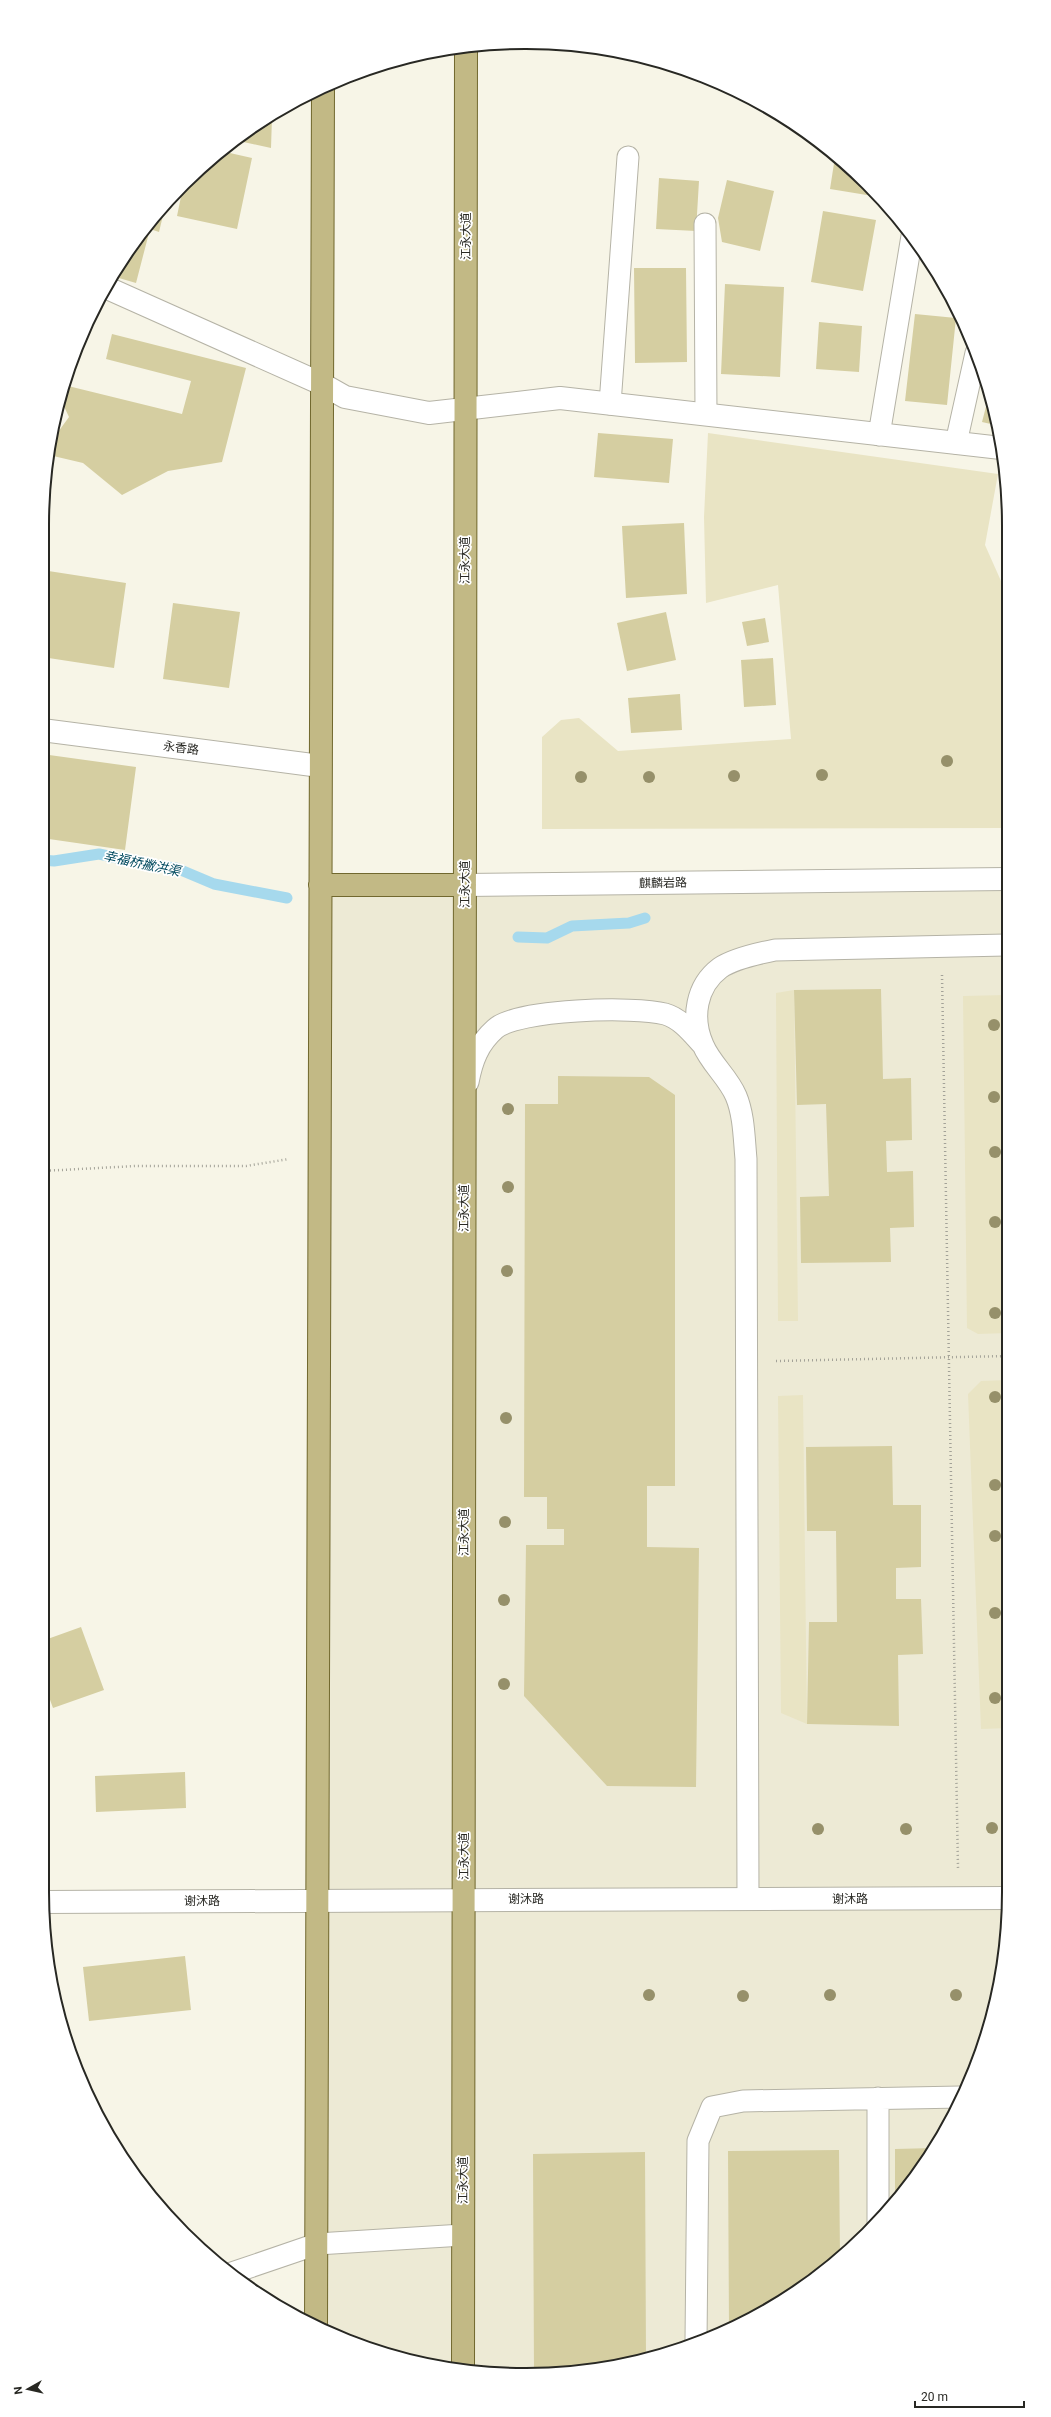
<svg xmlns="http://www.w3.org/2000/svg" width="1051" height="2417" viewBox="0 0 1051 2417" font-family="Roboto,'Noto Sans SC',sans-serif">
	<style>
		.built { fill: #edead5 }
		.green { fill: #e9e4c4 }
		.lines { fill: none; stroke-linecap: round; stroke-linejoin: round }
		.stream { stroke: #a6d9ed; stroke-width: 11 }
		.building { fill: #d5cea1 }
		.service-casing { stroke: #b5b3a6; stroke-width: 23 }
		.minor-casing { stroke: #b5b3a6; stroke-width: 24 }
		.tertiary-casing { stroke: #b5b3a6; stroke-width: 24 }
		.secondary-casing { stroke: #b5b3a6; stroke-width: 24 }
		.primary-casing { stroke: #71682e; stroke-width: 24 }
		.path { stroke: #a3a298; stroke-width: 2.5; stroke-dasharray: 1 3; stroke-linecap: butt }
		.service { stroke: #fff; stroke-width: 21 }
		.minor { stroke: #fff; stroke-width: 22 }
		.tertiary { stroke: #fff; stroke-width: 22 }
		.secondary { stroke: #fff; stroke-width: 22 }
		.primary { stroke: #c2b985; stroke-width: 22 }
		.tree { fill: #96906a }
		.labels { text-anchor: middle; stroke-width: 3.5; stroke-linejoin: round; paint-order: stroke }
		.street-label { font-size: 12px; fill: #282823; stroke: #fff }
		.water-label { font-size: 13px; font-style: italic; fill: #024a5f; stroke: #fff }
		.rim { fill: none; stroke: #282823; stroke-width: 2 }
	</style>
	<rect width="100%" height="100%" fill="#f7f5e7"/>
	<path class="built" d="M1006,878L1009,1892L1000,1986L983,2047L944,2133L889,2210L844,2255L767,2310L681,2349L589,2371L525,2375L431,2366L370,2349L316,2325L320,885Z"/>
	<path class="green" d="M708,433L998,474L985,545L1005,590L1006,828L542,829V737L561,720L579,718L618,751L791,739L778,585L706,603L704,517Z
		M794,990L798,1321H778L776,993Z
		M1006,995L1007,1333L978,1334L967,1328L963,996Z
		M1008,1380L1009,1728L981,1729L968,1394L981,1381Z
		M803,1395L807,1724L781,1713L778,1396Z"/>
	<g class="lines">
		<path class="stream" d="M42,860L54,861L99,854L150,865L176,868L214,884L287,898
			M518,937L547,938L572,926L629,923L645,918"/>
	</g>
	<path class="building" d="M272,117L271,148L234,140Z
		M221,151L252,158L237,229L177,216L183,187Z
		M835,157L867,183L879,197L830,189Z
		M659,178L699,181L696,231L656,229Z
		M727,180L774,191L760,251L722,242L718,218Z
		M166,203L159,232L150,229L136,283L112,276Z
		M823,211L876,220L863,291L811,282Z
		M634,268H686L687,362L635,363Z
		M725,284L784,287L780,377L721,374Z
		M915,314L956,318L947,405L905,401Z
		M819,322L862,326L859,372L816,369Z
		M112,334L246,368L222,462L168,471L122,495L83,463L49,455L50,443L69,417L60,398L64,385L182,414L191,381L106,359Z
		M988,399L992,413L995,425L982,422Z
		M598,433L673,439L669,483L594,477Z
		M684,523L687,594L626,598L622,526Z
		M42,570L126,583L114,668L42,657Z
		M173,603L240,612L229,688L163,679Z
		M666,612L676,660L627,671L617,623Z
		M765,618L769,642L747,646L742,622Z
		M773,658L776,705L744,707L741,660Z
		M680,694L682,730L631,733L628,698Z
		M42,754L136,767L125,850L42,838Z
		M881,989L883,1079L911,1078L912,1140L886,1141L887,1172L913,1171L914,1227L890,1228L891,1262L801,1263L800,1197L829,1196L826,1104L797,1105L794,990Z
		M558,1076L649,1077L675,1095V1486H647V1547L699,1548L696,1787L607,1786L524,1696L526,1545H564V1529H547V1497H524L525,1104H558Z
		M892,1446L893,1505H921V1567L896,1568V1599H921L923,1654L898,1655L899,1726L807,1724L809,1622H837L836,1531H807L806,1447Z
		M81,1627L104,1690L53,1708L42,1678V1641Z
		M185,1772L186,1808L96,1812L95,1776Z
		M185,1956L191,2010L89,2021L83,1967Z
		M934,2148L895,2202V2149Z
		M839,2150L840,2258L767,2310L729,2328L728,2151Z
		M645,2152L646,2358L589,2371L534,2374L533,2154Z"/>
	<g class="lines">
		<defs>
			<path id="service" d="M705,224L706,414
				M610,404L628,157
				M879,435L912,236
				M956,443L976,353
				M468,1082C472,1061 478,1044 495,1029C517,1009 635,1006 665,1014C680,1018 692,1033 702,1044
				M748,1899L746,1159C744,1138 744,1115 736,1096C728,1077 711,1064 703,1045C691,1018 696,986 720,968C733,959 760,953 775,950L1006,945
				M878,2098V2222
				M232,2273L317,2244L463,2235
				M696,2342L698,2141L712,2107L743,2101L961,2097"/>
			<path id="minor" d="M105,287L322,384L345,397L429,413L560,398L1001,448"/>
			<path id="tertiary" d="M43,1902L1008,1898"/>
			<path id="secondary" d="M42,730L320,766
				M465,885L1006,879"/>
			<path id="primary" d="M320,885H465
				M316,2325L323,88
				M463,2369L466,48"/>
		</defs>
		<use href="#service" class="service-casing"/>
		<use href="#minor" class="minor-casing"/>
		<use href="#tertiary" class="tertiary-casing"/>
		<use href="#secondary" class="secondary-casing"/>
		<use href="#primary" class="primary-casing"/>
		<path class="path" d="M942,975L958,1868
			M42,1171L136,1166H246L289,1159
			M776,1361L1007,1356"/>
		<use href="#service" class="service"/>
		<use href="#minor" class="minor"/>
		<use href="#tertiary" class="tertiary"/>
		<use href="#secondary" class="secondary"/>
		<use href="#primary" class="primary"/>
	</g>
	<g class="tree">
		<circle cx="947" cy="761" r="6"/>
		<circle cx="822" cy="775" r="6"/>
		<circle cx="734" cy="776" r="6"/>
		<circle cx="581" cy="777" r="6"/>
		<circle cx="649" cy="777" r="6"/>
		<circle cx="994" cy="1025" r="6"/>
		<circle cx="994" cy="1097" r="6"/>
		<circle cx="508" cy="1109" r="6"/>
		<circle cx="995" cy="1152" r="6"/>
		<circle cx="508" cy="1187" r="6"/>
		<circle cx="995" cy="1222" r="6"/>
		<circle cx="507" cy="1271" r="6"/>
		<circle cx="995" cy="1313" r="6"/>
		<circle cx="995" cy="1397" r="6"/>
		<circle cx="506" cy="1418" r="6"/>
		<circle cx="995" cy="1485" r="6"/>
		<circle cx="505" cy="1522" r="6"/>
		<circle cx="995" cy="1536" r="6"/>
		<circle cx="504" cy="1600" r="6"/>
		<circle cx="995" cy="1613" r="6"/>
		<circle cx="504" cy="1684" r="6"/>
		<circle cx="995" cy="1698" r="6"/>
		<circle cx="992" cy="1828" r="6"/>
		<circle cx="818" cy="1829" r="6"/>
		<circle cx="906" cy="1829" r="6"/>
		<circle cx="649" cy="1995" r="6"/>
		<circle cx="830" cy="1995" r="6"/>
		<circle cx="956" cy="1995" r="6"/>
		<circle cx="743" cy="1996" r="6"/>
	</g>
	<g class="labels">
		<g class="street-label">
			<text transform="translate(466 236) rotate(-90)" y="4">江永大道</text>
			<text transform="translate(465 560) rotate(-90)" y="4">江永大道</text>
			<text transform="translate(181 748) rotate(7)" y="4">永香路</text>
			<text transform="translate(663 883) rotate(-1)" y="4">麒麟岩路</text>
			<text transform="translate(465 884) rotate(-90)" y="4">江永大道</text>
			<text transform="translate(464 1208) rotate(-90)" y="4">江永大道</text>
			<text transform="translate(464 1532) rotate(-90)" y="4">江永大道</text>
			<text transform="translate(464 1856) rotate(-90)" y="4">江永大道</text>
			<text x="526" y="1903">谢沐路</text>
			<text x="850" y="1903">谢沐路</text>
			<text x="202" y="1905">谢沐路</text>
			<text transform="translate(463 2180) rotate(-90)" y="4">江永大道</text>
		</g>
		<g class="water-label">
			<text transform="translate(142 863) rotate(12)" y="5">幸福桥撇洪渠</text>
		</g>
	</g>
	<path d="M0 0H1051V2417H0ZM525 49H526A476 476 0 0 1 1002 525V1892A476 476 0 0 1 526 2368H525A476 476 0 0 1 49 1892V525A476 476 0 0 1 525 49Z" fill="#fff" fill-rule="evenodd"/>
	<path class="rim" d="M525 49H526A476 476 0 0 1 1002 525V1892A476 476 0 0 1 526 2368H525A476 476 0 0 1 49 1892V525A476 476 0 0 1 525 49Z"/>
	<g transform="translate(28 2389) rotate(262)" stroke="#ffffff" stroke-width="3" paint-order="stroke">
	<path d="M0-3L7 15L0 10L-7 15Z" fill="#282823"/>
	<text y="-6" font-size="11" font-weight="bold" text-anchor="middle" fill="#282823">N</text>
	</g>
	<path d="M915 2401v6h109v-6" fill="none" stroke="#282823" stroke-width="2"/>
	<text x="921" y="2401" font-size="12" fill="#282823" stroke="#ffffff" stroke-width="3" paint-order="stroke">20 m</text>
</svg>
